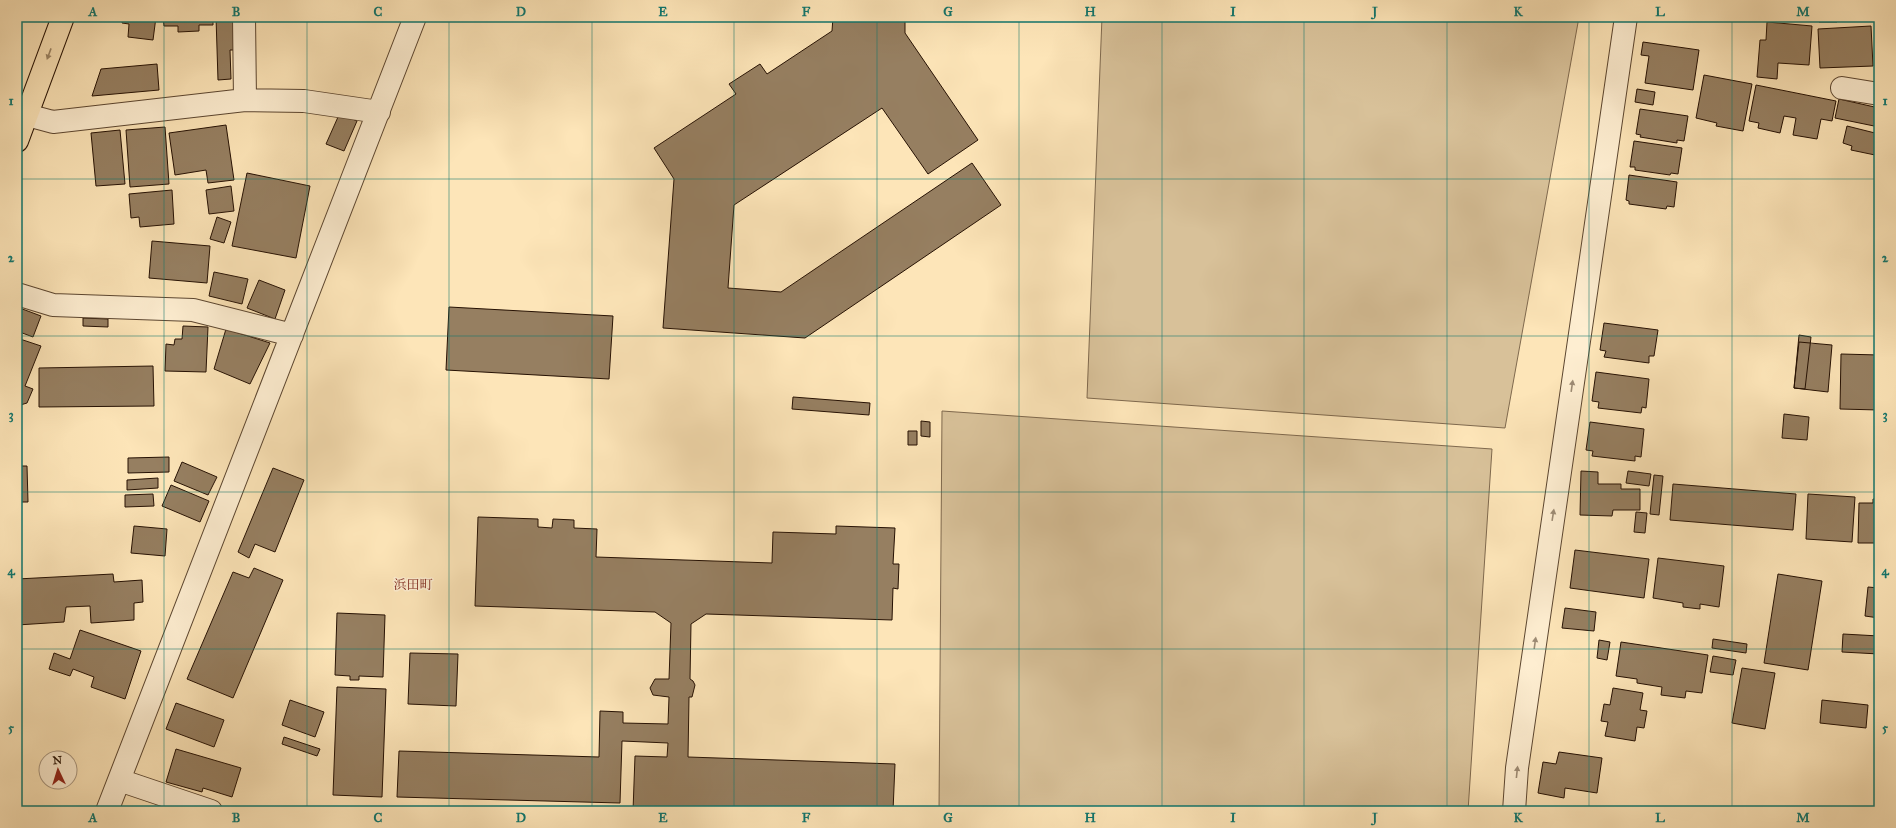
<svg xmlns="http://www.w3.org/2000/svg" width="1896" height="828" viewBox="0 0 1896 828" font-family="'IM FELL Great Primer','Noto Serif JP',serif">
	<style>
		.green { fill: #d8c199; stroke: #7f694e }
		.building { fill: #967f61; stroke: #261103 }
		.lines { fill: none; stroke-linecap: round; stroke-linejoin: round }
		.minor-casing { stroke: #5c4630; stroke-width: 24 }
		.highway-casing { stroke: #261103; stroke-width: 24 }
		.minor { stroke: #feeed1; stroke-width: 22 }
		.highway { stroke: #fde5b8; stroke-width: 22 }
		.oneway { fill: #9c8667 }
		.oneway2 { fill: #9d8b74 }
		.grid { fill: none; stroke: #0f766e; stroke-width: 1; stroke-opacity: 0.55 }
		.labels { text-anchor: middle; stroke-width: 3; stroke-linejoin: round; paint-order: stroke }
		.neighbourhood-label { font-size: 13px; fill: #7a1f14; stroke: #feeed1 }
		.neatline { fill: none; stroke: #0f766e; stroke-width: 1.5 }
		.grid-label { font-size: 13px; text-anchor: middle; font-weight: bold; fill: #0f766e }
	</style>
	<rect width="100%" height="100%" fill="#fde5b8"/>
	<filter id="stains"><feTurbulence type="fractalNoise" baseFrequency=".005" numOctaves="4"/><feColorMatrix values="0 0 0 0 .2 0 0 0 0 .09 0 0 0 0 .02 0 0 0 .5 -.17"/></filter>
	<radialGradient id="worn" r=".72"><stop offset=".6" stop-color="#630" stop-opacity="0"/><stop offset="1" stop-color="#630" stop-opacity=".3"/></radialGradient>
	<path class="green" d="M1102,17H1579L1505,428L1087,398Z
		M942,411L1492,449L1468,811H939Z"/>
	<path class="building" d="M123,17H156L153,40L128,37L129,24L122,23Z
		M163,17H213V25H199V31L178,32V26H164Z
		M216,17H237L238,50H230L231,79L218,80Z
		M833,17H905V33L978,140L928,174L882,108L734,205L728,288L781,292L972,163L1001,205L805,338L663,328L674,179L654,148L736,94L729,84L760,64L767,74L832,31Z
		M971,17H1063V21Z
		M1819,17H1837V22H1819Z
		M1767,22L1812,26L1809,65L1778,63L1777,79L1757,77L1760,40H1766Z
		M1871,26L1873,66L1820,68L1818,29Z
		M1643,42L1699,50L1693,90L1645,83L1649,56L1641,55Z
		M157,64L159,90L92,96L101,69Z
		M1704,75L1752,84L1743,131L1716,126L1717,123L1696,118Z
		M1756,85L1836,101L1832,121L1821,119L1817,139L1793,135L1796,118L1784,116L1780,133L1758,128L1759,123L1749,121Z
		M1637,89L1655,92L1653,105L1635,102Z
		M1839,99L1879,108V127L1835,118Z
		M1640,109L1688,116L1684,141L1677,140V143L1640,137L1641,135L1636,134Z
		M338,117H348L357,121L344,151L326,144Z
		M226,125L234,180L208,183L206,170L175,175L169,133Z
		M1847,126L1879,134L1875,155L1851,150L1852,146L1843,143Z
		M165,127L169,184L130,187L126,130Z
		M120,130L125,184L96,186L91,133Z
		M1634,141L1682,148L1678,174L1671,173L1670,175L1635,170V167H1630Z
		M247,173L310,186L296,258L232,246Z
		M1629,175L1677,182L1674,207L1667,206L1666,209L1629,204V201L1626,200Z
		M231,186L234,211L209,214L206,190Z
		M172,190L174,224L140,227L139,217L131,218L129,194Z
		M217,217L231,222L224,243L210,239Z
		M152,241L210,246L207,283L149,278Z
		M214,272L248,279L242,304L209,296Z
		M259,280L285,290L275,319L247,308Z
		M17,307L41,316L33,337L17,331Z
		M449,307L613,316L609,379L446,370Z
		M83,318L108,319V327L83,326Z
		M1604,323L1658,330L1654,356H1649V363L1604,357L1606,351L1600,350Z
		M183,326L208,327L206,372L165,371L166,344L174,345L175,339H182Z
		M226,329L270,343L250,384L214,369Z
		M1799,335L1811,337L1805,389L1794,388Z
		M17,338L41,346L25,386L33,389L27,403L17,406Z
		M1799,342L1832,345L1828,392L1794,388Z
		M1841,354L1879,355V410L1840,409Z
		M153,366L154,406L39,407V368Z
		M1596,372L1649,379L1646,408L1642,407L1641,413L1598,408L1599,402L1592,401Z
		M793,397L870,403L869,415L792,409Z
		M1784,414L1809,417L1807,440L1782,438Z
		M921,421L930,422V437L921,436Z
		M1590,422L1644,429L1641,457L1635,456V461L1592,456L1593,451L1586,450Z
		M908,431H917V445H908Z
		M169,457V472L128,473V458Z
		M182,462L217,477L208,495L174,481Z
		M17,466H27L28,502H17Z
		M273,468L304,480L275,552L255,544L249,558L238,552Z
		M1581,471L1598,472V484H1621V489H1640V510H1613L1612,516L1580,515Z
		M1628,471L1651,474L1649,486L1626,483Z
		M1654,475L1663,476L1659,515L1650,514Z
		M158,478V488L127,490V480Z
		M1673,484L1796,494L1793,530L1670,520Z
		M171,485L209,501L200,522L162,506Z
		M153,494L154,506L125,507V495Z
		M1808,494L1855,497L1852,542L1806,539Z
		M1873,499H1879V543H1858L1859,503H1873Z
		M1636,512L1647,513L1645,533L1634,532Z
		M478,517L538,519V527L552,528L553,519L574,520V528L597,529L596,557L772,563L773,532L836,534V526L895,528L893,564H899L898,589L893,588L892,620L706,614L691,624L690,679L693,681L695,685L692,697H689L688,757L895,764L893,811H633L635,756L667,757L668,743L622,741L620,803L397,797L399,751L599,757L600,711L623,712V723L668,724L669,697L653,695L650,688L655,679H669L671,623L655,612L475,606Z
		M134,526L167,529L165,556L131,553Z
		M1575,550L1649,559L1644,598L1570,588Z
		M1658,558L1724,566L1719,607L1700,604V609L1683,607V603L1653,598Z
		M254,568L283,580L233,698L187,679L233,572L249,578Z
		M113,574L114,582L142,580L143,602L134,603V620L91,623L90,606L66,607L64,622L17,625V579Z
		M1778,574L1822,581L1808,670L1764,663Z
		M1868,587L1879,588V618L1865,616Z
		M1565,608L1596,612L1594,631L1562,628Z
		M337,613L385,615L383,677L359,676V680H350V676L335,675Z
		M80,630L141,651L125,699L91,687L94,677L73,669L70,676L49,669L54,653L70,659Z
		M1843,634L1879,636V654L1842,652Z
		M1713,639L1747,644L1746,653L1712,648Z
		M1599,640L1610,642L1607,660L1597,658Z
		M1621,642L1708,655L1702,693L1686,691L1685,698L1661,695L1662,687L1637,683V679L1616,676Z
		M410,653L458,654L456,706L408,704Z
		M1713,656L1736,660L1733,675L1710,672Z
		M1742,668L1775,673L1765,729L1732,723Z
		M337,687L386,689L382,797L333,795Z
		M1613,688L1643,693L1640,710L1647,711L1644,728L1637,727L1635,741L1605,736L1608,722L1601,721L1604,704L1610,705Z
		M290,700L324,712L315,737L282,725Z
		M1822,700L1868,705L1866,728L1820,723Z
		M176,703L224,720L214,747L166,729Z
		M284,737L320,749L317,756L282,744Z
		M176,749L241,768L232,797L203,788L202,792L166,782Z
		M1559,752L1602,758L1597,793L1565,788L1564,798L1538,793L1543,762L1556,764Z"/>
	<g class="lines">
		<defs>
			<path id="minor" d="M244,17L245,100
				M1842,88L1879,94
				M27,115L53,122L245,100L304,101L379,112
				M17,294L53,305L193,310L292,335
				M119,780L211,811
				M107,811L415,17
				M1514,811L1517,768L1626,17"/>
			<path id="highway" d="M17,141L63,17"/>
		</defs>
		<use href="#minor" class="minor-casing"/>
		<use href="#highway" class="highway-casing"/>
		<use href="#minor" class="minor"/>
		<use href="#highway" class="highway"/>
	</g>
	<defs><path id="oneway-solid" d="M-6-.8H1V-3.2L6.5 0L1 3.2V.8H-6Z"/></defs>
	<use class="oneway" href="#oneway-solid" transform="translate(49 54) rotate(110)"/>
	<g class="oneway2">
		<use href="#oneway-solid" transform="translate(1572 386) rotate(-82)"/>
		<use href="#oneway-solid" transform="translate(1553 515) rotate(-81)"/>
		<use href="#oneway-solid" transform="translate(1535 643) rotate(-82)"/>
		<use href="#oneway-solid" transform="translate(1517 772) rotate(-84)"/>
	</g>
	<path class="grid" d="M164,17V811M307,17V811M449,17V811M592,17V811M734,17V811M877,17V811M1019,17V811M1162,17V811M1304,17V811M1447,17V811M1589,17V811M1732,17V811M17,179H1879M17,336H1879M17,492H1879M17,649H1879"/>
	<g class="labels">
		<g class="neighbourhood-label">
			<text x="413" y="589">浜田町</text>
		</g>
	</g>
	<rect width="1896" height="828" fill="none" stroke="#fde5b8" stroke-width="44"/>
	<g transform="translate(58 770) rotate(356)"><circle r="19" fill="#feeed1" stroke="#a8967f"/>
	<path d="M0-3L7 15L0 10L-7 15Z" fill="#8f2418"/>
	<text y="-6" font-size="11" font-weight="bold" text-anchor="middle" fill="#261103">N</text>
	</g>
	<rect x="22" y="22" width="1852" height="784" class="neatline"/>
	<g class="grid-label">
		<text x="93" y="16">A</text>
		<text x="236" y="16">B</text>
		<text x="378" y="16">C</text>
		<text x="521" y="16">D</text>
		<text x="663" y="16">E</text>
		<text x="806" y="16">F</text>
		<text x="948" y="16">G</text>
		<text x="1090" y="16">H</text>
		<text x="1233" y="16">I</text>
		<text x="1375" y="16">J</text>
		<text x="1518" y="16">K</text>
		<text x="1660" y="16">L</text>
		<text x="1803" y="16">M</text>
		<text x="11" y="105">1</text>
		<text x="1885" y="105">1</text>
		<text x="11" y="262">2</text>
		<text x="1885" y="262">2</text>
		<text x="11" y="419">3</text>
		<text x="1885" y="419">3</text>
		<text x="11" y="575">4</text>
		<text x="1885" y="575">4</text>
		<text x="11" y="732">5</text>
		<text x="1885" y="732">5</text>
		<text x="93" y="822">A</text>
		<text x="236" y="822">B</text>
		<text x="378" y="822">C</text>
		<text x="521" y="822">D</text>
		<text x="663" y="822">E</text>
		<text x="806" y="822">F</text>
		<text x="948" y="822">G</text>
		<text x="1090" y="822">H</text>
		<text x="1233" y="822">I</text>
		<text x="1375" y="822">J</text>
		<text x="1518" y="822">K</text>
		<text x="1660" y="822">L</text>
		<text x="1803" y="822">M</text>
	</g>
	<rect width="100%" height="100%" filter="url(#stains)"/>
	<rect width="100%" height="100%" fill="url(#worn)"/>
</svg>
